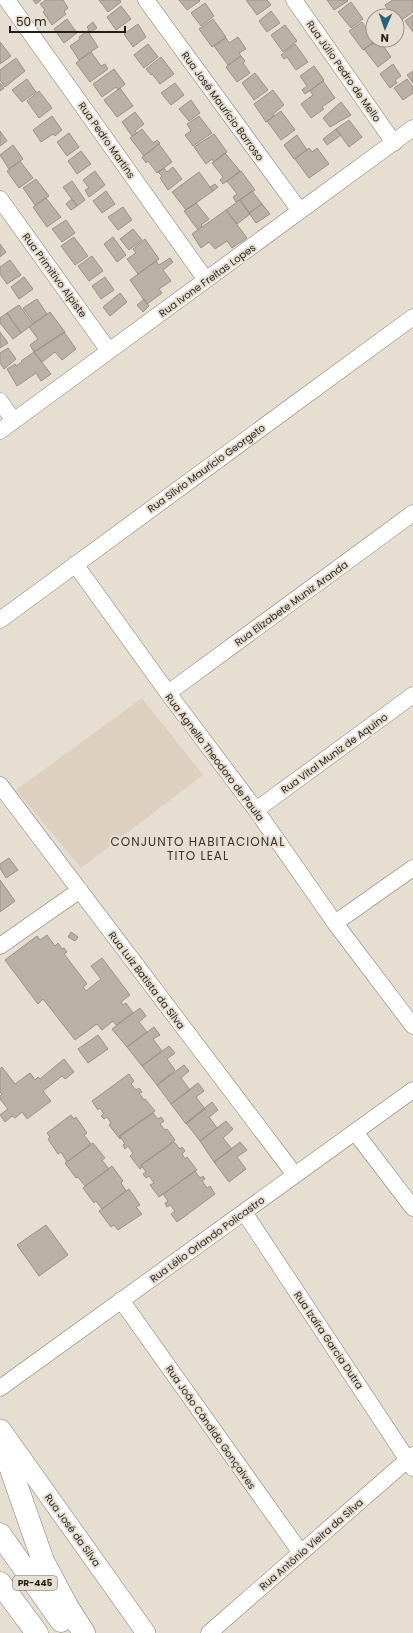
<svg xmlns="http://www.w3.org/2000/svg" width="413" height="1633" viewBox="0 0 413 1633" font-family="Poppins,sans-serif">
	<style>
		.built { fill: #ded0bf }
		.building { fill: #bab1a6; stroke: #9a9287 }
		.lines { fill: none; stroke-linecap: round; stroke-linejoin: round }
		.minor-casing { stroke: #82796f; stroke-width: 17 }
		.tertiary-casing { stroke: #82796f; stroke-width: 20 }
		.motorway-casing { stroke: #82796f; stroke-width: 23 }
		.minor { stroke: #fff; stroke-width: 16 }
		.tertiary { stroke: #fff; stroke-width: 19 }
		.motorway { stroke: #fff; stroke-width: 22 }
		.labels { text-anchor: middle; stroke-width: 4; stroke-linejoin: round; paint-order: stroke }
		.shield { fill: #e7ded2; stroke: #5d5851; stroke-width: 1 }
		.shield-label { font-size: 9px; font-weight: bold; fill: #221e1a }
		.street-label { font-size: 10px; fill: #221e1a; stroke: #e7ded2 }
		.quarter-label { font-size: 12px; letter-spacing: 1px; fill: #3a332a; stroke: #e7ded2 }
	</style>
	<rect width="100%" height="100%" fill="#e7ded2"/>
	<path class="built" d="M142,698L203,775L81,868L16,790Z"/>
	<path class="building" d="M33,0H41L36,4Z
		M46,0H63L68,8L64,11L66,14L52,25L43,12L45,10L40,4Z
		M99,0H120L121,2L108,12Z
		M179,0H199L200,1L187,10Z
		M246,0H267L271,5L257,15Z
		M327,0H347L348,1L334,10Z
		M393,0H413V12L397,23V16H392L385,5Z
		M351,2L363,19L351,28L338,12Z
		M205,3L214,16L201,26L191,13Z
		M121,6L131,19L116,30L107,17Z
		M271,11L280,23L267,32L259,21Z
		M413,15V32L405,21Z
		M67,19L77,33L64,43L54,29Z
		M213,19L226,37L212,47L199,29Z
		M93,22L97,28L89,33L98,47L79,60L70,46L80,39L79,37L89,30L87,27Z
		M362,22L373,36V40L376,41L363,50L349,31Z
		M138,24L146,37L133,47L124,34Z
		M285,25L297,41L283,52L271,35Z
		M238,37L246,49L239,53L241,56L228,65L214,46L226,38L229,43Z
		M377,40H379L391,57L378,67L364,49Z
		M0,42L11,56L0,64Z
		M148,44L158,57L144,68L134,55Z
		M295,44L308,62L296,70L287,57L284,59L281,55Z
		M91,52L101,66L105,64L108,69L90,82L76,63Z
		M241,56L245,61L243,63L250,73L237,82L226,67Z
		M161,57L174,74L160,84L152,74L151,75L146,69Z
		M16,58L25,71L5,87L0,80V70Z
		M393,64L401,76L395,80L397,83L390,88L380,74Z
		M314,66L324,80L305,94L302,90L307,86L300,76Z
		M114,69L125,84L118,90L116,87L102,97L93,84Z
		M413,71V83L407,75Z
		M255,73L268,90L254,100L242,83Z
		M27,79L36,92L22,102L12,90Z
		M407,79L413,87V93L403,100L394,88Z
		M323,81L335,98L322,107L324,109L311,118L301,104L313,95L310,91Z
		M0,83L4,88L0,91Z
		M175,83L184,95L171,105L161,93Z
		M120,88L133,106L117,117L104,100Z
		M273,90L284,105L273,114L274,116L266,122L254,104Z
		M39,91L52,108L39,118L27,101Z
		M191,100L200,113L189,121L179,109Z
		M341,102L351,115L330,127L323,118Z
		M281,111L295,130L281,140L267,121Z
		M135,112L144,124L135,131L137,133L132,136L122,122Z
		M52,116L62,130L55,136L53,134L41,142L33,130Z
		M199,116L212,133L193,146L185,135L191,131L187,124Z
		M349,120L362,137L349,147L336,129Z
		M142,129L153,143L157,140L160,143L144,156L130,138Z
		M336,129L341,135L327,145L323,139Z
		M0,131L7,141L0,146Z
		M69,133L79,147L67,156L57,142Z
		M214,134L227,152L214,162L212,159L206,164L194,147Z
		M297,135L307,150L294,159L284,145Z
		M159,144L172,162L157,173L148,161L146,163L142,157Z
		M13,145L23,159L9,169L0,155Z
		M309,148L312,152L317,148L329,164L309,178L295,159Z
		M81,151L91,164L77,174L68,161Z
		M225,153L240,171L223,184L220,180L223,177L212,163Z
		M20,161L33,178L19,188L7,171Z
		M173,167L182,179L168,190L160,178L162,176L158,172L164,168L167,172Z
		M95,171L105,185L89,197L85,190L89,188L83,180Z
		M241,171L255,190L236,202L233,197L237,194L227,181Z
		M199,172L213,191L186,210L172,192Z
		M36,179L49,196L35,205L23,188Z
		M72,181L85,200L77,206L63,187Z
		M215,184L218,187L213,191L210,187Z
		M106,191L115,204L102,213L93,201Z
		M252,191L262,204L249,213L240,200Z
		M46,198L61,217L47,227L33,207Z
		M72,199L77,206L71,210L66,204Z
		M240,200L250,214L237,224L226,210Z
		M196,203L209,219L201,225L202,226L198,230L184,211Z
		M262,204L270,214L256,223L249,213Z
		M123,207L132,220L118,230L108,217Z
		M226,210L247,238L232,248L227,241L215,249L209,242L201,248L192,234Z
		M66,220L75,233L62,242L52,229Z
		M133,229L142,240L129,250L120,239Z
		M74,237L88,256L75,265L61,246Z
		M113,237L126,255L117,262L104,244Z
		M145,239L159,259L138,274L127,259L136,253L133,249Z
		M0,244L6,252L0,257Z
		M92,256L103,271L89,281L78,266Z
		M170,258L173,262L163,270L171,281L159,289L162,293L147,304L130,280L156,261L159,265Z
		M10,260L21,275L7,284L0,274V267Z
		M24,277L33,289L19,299L11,287Z
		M105,277L114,290L101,299L92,286Z
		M120,293L127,302L110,316L103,307Z
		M37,299L47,314L34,323L23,308Z
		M144,299L149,306L143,312L137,305Z
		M19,305L33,324L21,333L7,313Z
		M50,312L65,332L34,352L30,345L38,339L29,327Z
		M7,313L21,333L13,339L0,323V318Z
		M0,332L8,343L0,348Z
		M64,332L76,349L62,360L55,352L42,362L34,352Z
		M8,348L16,359L4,369L0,363V353Z
		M34,352L51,374L41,381L36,373L17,386L7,369L15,364L16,366L22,362L21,361Z
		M9,858L18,870L6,878L0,868V864Z
		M0,880L15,901L0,912Z
		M71,932L78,937L75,941L68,937Z
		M47,935L55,946L58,943L62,949L64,948L67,952L64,954L87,984L83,987L86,991L101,979L91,966L102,958L130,995L121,1002L123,1005L126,1003L133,1013L116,1025L113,1021L102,1030L97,1024L75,1040L43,999L38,1004L5,960L37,936L40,940Z
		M140,1008L146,1016L139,1022L147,1032L127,1047L112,1029Z
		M154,1027L160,1035L153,1039L162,1051L142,1066L127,1047Z
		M98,1035L108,1049L88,1063L78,1049Z
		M169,1046L175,1053L167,1059L175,1070L157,1085L142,1066Z
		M64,1059L74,1072L65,1079L62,1076L43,1091L51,1101L27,1119L22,1112L15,1118L12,1116L5,1122L0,1115L8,1109L0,1099V1096L2,1094L0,1092V1069L2,1067L15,1084L30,1073L35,1080L38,1077L40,1079Z
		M184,1065L189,1071L181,1078L190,1090L171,1104L157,1085Z
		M129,1074L134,1081L131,1084L136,1090L139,1088L142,1092L139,1093L144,1100L145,1099L155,1111L119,1136L121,1138L120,1139L109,1125L111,1123L107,1117L104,1119L101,1116L104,1114L100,1108L98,1110L92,1101Z
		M198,1083L204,1091L196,1097L205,1109L186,1124L171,1104Z
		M212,1102L218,1110L209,1117L217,1128L200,1141L186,1123Z
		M153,1113L158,1119L161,1117L164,1121L160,1124L165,1130L167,1129L175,1140L141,1165L142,1167L140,1169L130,1156L133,1153L128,1146L125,1149L123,1145L125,1144L120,1136Z
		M71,1115L74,1119L76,1117L87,1133L84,1135L91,1144L67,1162L61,1152L58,1154L48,1139L50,1137L47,1133Z
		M226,1121L233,1129L223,1138L232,1149L214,1162L200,1141Z
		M174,1142L180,1149L182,1147L185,1151L182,1154L185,1159L187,1157L197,1170L159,1197L150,1185L154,1183L149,1176L146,1178L143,1174L146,1172L141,1165Z
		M240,1142L247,1150L237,1157L246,1169L229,1182L214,1162Z
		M93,1143L105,1158L102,1160L109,1169L85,1186L78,1177L76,1178L65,1163Z
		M112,1166L123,1181L121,1183L126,1191L102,1209L96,1201L94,1203L83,1188Z
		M195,1171L200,1178L203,1176L205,1179L202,1181L207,1188L210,1186L215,1194L177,1222L171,1214L175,1211L170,1205L167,1207L165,1203L168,1201L163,1194Z
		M129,1189L140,1205L136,1207L142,1214L118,1230L114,1225L111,1227L99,1211Z
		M46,1225L68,1255L39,1276L17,1245Z"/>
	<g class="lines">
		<defs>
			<path id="minor" d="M7,0L206,280
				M146,0L300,211
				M294,0L394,143
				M0,199L109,351
				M0,401L14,421
				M0,431L413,128
				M75,564L168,693L256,810L335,923L413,1026
				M0,620L413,317
				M168,693L413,513
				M0,785L295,1175
				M256,810L413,695
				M335,923L413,868
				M0,946L80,890
				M355,1132L413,1208
				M244,1212L413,1468
				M121,1300L301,1553
				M0,1388L413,1090
				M209,1633L413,1455"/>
			<path id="tertiary" d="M1,1429L146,1633"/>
			<path id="motorway" d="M0,1438L43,1561L67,1606L84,1633
				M0,1534L61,1621
				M0,1583L37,1633"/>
		</defs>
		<use href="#minor" class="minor-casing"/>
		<use href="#tertiary" class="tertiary-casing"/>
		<use href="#motorway" class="motorway-casing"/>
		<use href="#minor" class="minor"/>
		<use href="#tertiary" class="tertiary"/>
		<use href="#motorway" class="motorway"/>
	</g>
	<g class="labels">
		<rect class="shield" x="13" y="1576" width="44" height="14" rx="3"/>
		<g class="shield-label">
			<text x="35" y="1586">PR-445</text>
		</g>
		<g class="street-label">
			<text transform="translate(344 71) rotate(55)" y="4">Rua Júlio Pedro de Mello</text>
			<text transform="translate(223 106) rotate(54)" y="4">Rua José Maurício Barroso</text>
			<text transform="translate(107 140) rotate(55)" y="4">Rua Pedro Martins</text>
			<text transform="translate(55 275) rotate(54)" y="4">Rua Primitivo Alpiste</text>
			<text transform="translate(207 280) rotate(-36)" y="4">Rua Ivone Freitas Lopes</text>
			<text transform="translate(206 468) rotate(-36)" y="4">Rua Sílvio Maurício Georgeto</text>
			<text transform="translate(291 603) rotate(-36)" y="4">Rua Elizabete Muniz Aranda</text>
			<text transform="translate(334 753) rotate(-36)" y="4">Rua Vital Muniz de Aquino</text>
			<text transform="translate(215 757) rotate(53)" y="4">Rua Agnello Theodoro de Paula</text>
			<text transform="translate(147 980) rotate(53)" y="4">Rua Luiz Batista da Silva</text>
			<text transform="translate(207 1239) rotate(-36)" y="4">Rua Lélio Orlando Policastro</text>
			<text transform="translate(329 1340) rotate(56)" y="4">Rua Izaíra Garcia Dutra</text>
			<text transform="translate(211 1427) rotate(55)" y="4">Rua João Cândido Gonçalves</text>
			<text transform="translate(73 1530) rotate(54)" y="4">Rua José da Silva</text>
			<text transform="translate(311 1544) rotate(-41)" y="4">Rua Antônio Vieira da Silva</text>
		</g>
		<g class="quarter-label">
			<text x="198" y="846">CONJUNTO HABITACIONAL<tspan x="198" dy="14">TITO LEAL</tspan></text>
		</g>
	</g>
	<g transform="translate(385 28) rotate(182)"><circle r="19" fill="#e7ded2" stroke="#989188"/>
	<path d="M0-3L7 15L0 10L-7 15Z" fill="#25657a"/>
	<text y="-6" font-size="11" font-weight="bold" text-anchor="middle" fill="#221e1a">N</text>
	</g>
	<path d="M10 26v6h115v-6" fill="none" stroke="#221e1a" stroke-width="2"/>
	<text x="16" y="26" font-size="12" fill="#221e1a" stroke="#e7ded2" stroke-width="3" paint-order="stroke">50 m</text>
</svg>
